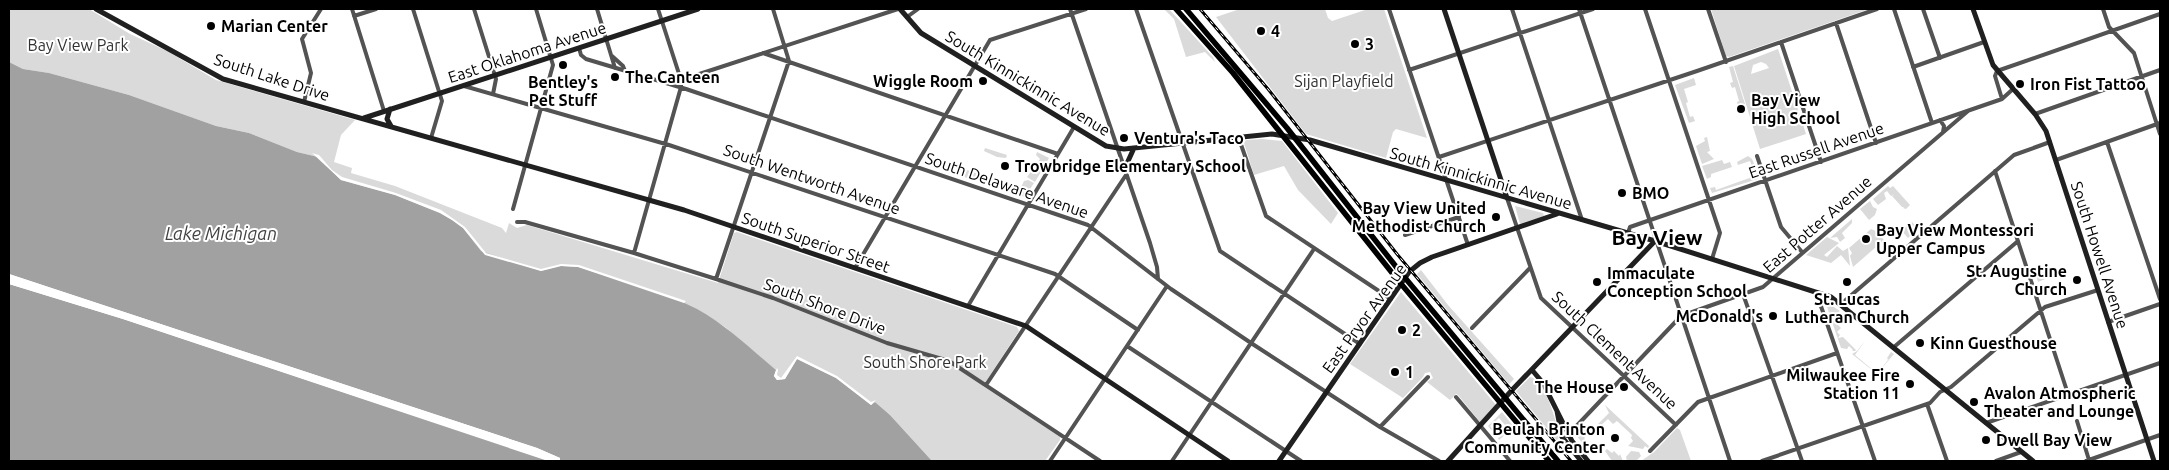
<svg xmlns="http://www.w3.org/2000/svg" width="2169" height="470" viewBox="0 0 2169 470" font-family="Ubuntu,sans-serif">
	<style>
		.green { fill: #dadada; fill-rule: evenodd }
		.water { fill: #a1a1a1 }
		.pier { fill: #fff }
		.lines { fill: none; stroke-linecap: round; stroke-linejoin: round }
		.street { stroke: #535353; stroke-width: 4 }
		.secondary { stroke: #202020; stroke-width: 5 }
		.primary { stroke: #000; stroke-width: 5.5 }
		.rail-casing { stroke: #000; stroke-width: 3 }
		.rail { stroke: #fff; stroke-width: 1; stroke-dasharray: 4; stroke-linecap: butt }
		.poi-dot { fill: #000; stroke: #fff; stroke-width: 2 }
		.labels { text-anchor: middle; stroke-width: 4; stroke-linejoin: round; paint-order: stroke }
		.poi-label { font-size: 16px; font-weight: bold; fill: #000; stroke: #fff; text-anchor: start }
		.park-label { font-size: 16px; fill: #313131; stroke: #fff }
		.street-label { font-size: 16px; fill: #000; stroke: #fff }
		.water-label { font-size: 18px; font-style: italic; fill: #424242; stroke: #fff }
		.district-label { font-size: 21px; font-weight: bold; fill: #000; stroke: #fff }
	</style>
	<rect width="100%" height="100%" fill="#fff"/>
	<path class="green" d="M9,9H89L130,34L167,51L216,80L355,120L341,135L334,162L352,168L351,173L395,186L502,228L506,233L509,223L517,228L527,225L718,283L734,233L737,232L1017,327L1019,331L983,386L1060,437V440L1045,461H932L890,415L875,402L871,405L785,379L777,380L776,370L725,327L684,303L541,271L485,255L341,180L318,157L297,152L249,133L216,126L129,95L49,73L23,69L9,62Z
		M1164,9H1169L1213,57L1215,62L1205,52L1186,57L1174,19Z
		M1240,9H1325L1328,18L1332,21L1368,9H1384L1427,138L1396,129L1393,132L1386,158L1306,134L1216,17Z
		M1711,9H1869L1729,57L1726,56Z
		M1778,49L1806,134L1760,149L1734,66ZM1761,62L1766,64L1769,68L1751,74L1753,65Z
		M1733,66L1745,104L1738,106L1737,102L1739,101L1735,87L1732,88L1730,83L1733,82L1729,67Z
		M1694,78L1696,85L1684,89L1688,102L1686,103L1690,117L1693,116L1695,121L1689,123L1675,85Z
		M1707,137L1710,151L1707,152L1714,159L1702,164L1696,146L1705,141L1704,138Z
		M1262,139L1282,141L1338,213L1331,224L1298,190L1284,166L1254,175L1244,143L1246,140Z
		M985,148L1007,155L1006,158L997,157L984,151Z
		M1037,152L1049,158L1035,182L1027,177L1040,159L1036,155Z
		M1748,156L1752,159L1755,166H1752L1750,161L1711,174V177L1707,179L1702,166L1722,160L1724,164L1730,162L1732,167L1738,165L1737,162Z
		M967,170L989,178L990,176V185L987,183L964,177Z
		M1757,172L1758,179L1712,193L1710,188L1715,187L1716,190L1755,176Z
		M1028,180L1034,183L1025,197L1013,193L1019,186L1021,187L1024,181Z
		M1888,186L1890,188L1893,186L1910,205L1906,209L1903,208L1904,207H1902L1892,196L1895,194L1891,196L1887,191L1884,193L1886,199L1878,205L1873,199Z
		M1870,201L1873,207L1877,209L1875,215L1869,220L1860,209Z
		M1515,206L1543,213L1544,216L1520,224Z
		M1852,219V223L1842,233L1845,238L1840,242L1837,237L1830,238Z
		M1912,222L1918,229L1908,238L1901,230Z
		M1871,229L1876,231L1884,240L1853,267L1850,256L1852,253L1849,248Z
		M1827,237L1839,243L1824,255L1827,257L1837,246L1843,251L1848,248L1850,266L1841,255L1831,263L1806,255Z
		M2053,269L2056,278L2050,277L2038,282L2036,275Z
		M1421,270L1448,305L1514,379L1509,384L1417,274Z
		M1401,292L1496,405L1480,422L1458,395L1456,394L1450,400L1427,382L1433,378L1430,372L1425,373L1423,377L1403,398L1350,364Z
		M1825,301L1840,311L1834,315L1840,320L1837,324L1841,328L1837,332L1840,335L1838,338L1843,337L1856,350L1855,351H1852L1853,350L1849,346L1847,349L1841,348Z
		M1865,341L1855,355L1874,371L1877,368L1880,370L1888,360L1886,359L1889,360L1887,358L1891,352L1894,354L1877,374L1852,354L1857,351Z
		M1530,377C1545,379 1561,430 1558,442L1516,391Z
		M1605,405L1649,446L1648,448L1645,446L1643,449L1628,446L1633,441L1631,438L1632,435L1617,421L1613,424L1608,419L1600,426L1598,424L1609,413Z
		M1502,412L1514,427L1499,440L1498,438L1510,431L1499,418L1490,426L1496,434L1495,435L1488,426Z
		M1585,426L1588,429L1584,432L1585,443L1588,446L1586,448L1577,436Z
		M1677,428L1680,430L1691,461H1641L1654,452Z
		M1607,449L1612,453L1614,451L1619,456L1620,454L1623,461H1612L1605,451Z
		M1631,451L1639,452L1641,456L1636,461H1627L1626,457Z"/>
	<path class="water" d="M9,62L23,69L49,73L129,95L216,126L249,133L297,152L318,157L341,180L395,195L440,213L452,220L463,228L481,251L541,271L561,266L578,267C618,280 660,290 697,309C726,325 751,349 776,370L774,376L777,380L785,379L797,359L836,378L871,405L875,402L890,415L932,461H560V458L537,448L9,274Z
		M9,284L123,319L548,461H9Z"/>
	<path class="pier" d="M312,153L319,155L332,170L342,177L396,193L441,210L465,227L486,253L541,269L561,264L579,265L686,301L684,303L578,267L561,266L541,271L485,255L463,228L452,220L440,213L395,195L341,180Z
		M9,274L537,448L560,458V461L536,450L32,285L9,277Z
		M9,282L124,316L404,409L521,448L551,461L123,319L9,284Z
		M797,356L837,376L871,402L876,400L871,405L836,378L797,359L785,379L777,380L774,376L777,368L778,370L777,375L781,378Z"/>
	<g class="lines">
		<path class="street" d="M352,9L384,111
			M413,9L442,101L431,138
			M474,9L496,79L493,94
			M597,9L615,68
			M658,9L681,80
			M1070,9L1150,243L1157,267L1158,279
			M1136,9L1220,251L1360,344
			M1389,9L1468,245
			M1512,9L1582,220
			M1579,9L1730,461
			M1645,9L1720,233L1712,259
			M1708,9L1726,62
			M1894,9L1932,123
			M1923,9L1940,58
			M2103,9L2109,27L2134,53L2160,134
			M354,16L376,9
			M907,17L918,9
			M1836,23L1876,143
			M1781,42L1821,162
			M579,48L581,55L586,59L686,89L1088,225L1171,289L1251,343L1380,427L1439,461
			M763,53L1058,154
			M612,56L623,66L625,71
			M1913,67L1984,42
			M1409,70L1593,9
			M464,86L669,145L1055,274L1138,330
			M2002,99L1995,76L1997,71L2160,14
			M304,102L311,73L302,39L321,9
			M2035,114L2160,70
			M1940,120L1944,126L1943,132
			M1238,136L1266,216L1391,299
			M2107,142L2160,299
			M1757,156L1781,227L1802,252
			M1439,157L1697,71L1877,9
			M2056,160L2160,123
			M1995,171L2068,394
			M1507,198L1541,298L1676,425
			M513,209L553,65L536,9
			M517,222H525L634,253L716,279L773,298L887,343L949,361L1100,461
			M1628,233L1630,227L2002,99L2013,89
			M1405,235L1459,217
			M634,253L681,87V80L898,9
			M855,268L990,40L1086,9
			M716,279L789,61L773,9
			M1816,292L1875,461
			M1743,294L1802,461
			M1841,304L2014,155L2050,142
			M968,306L1074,127
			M2108,322L2160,304
			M1472,328L1530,268
			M1127,346L1301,461
			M1894,347L2018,241
			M986,385L1126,175
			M1456,397L1510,461
			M1927,404L1947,461
			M2077,421L2089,460
			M1986,423L2160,363
			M1380,427L1428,377
			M1567,436L1681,316L1763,287L1968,111
			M1650,451L1698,402L1837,353
			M1050,461L1167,286
			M1172,461L1314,249
			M1762,461L1930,403L1940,392L1951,387L2045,307L2098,290
			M1996,461L2021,452
			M2086,461L2160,435"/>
		<path class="secondary" d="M96,9L223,79L684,210L1026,326L1228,461
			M900,9L921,33L1106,146L1124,149L1272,134L1310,140L1655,241L1831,297L2033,461
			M1444,9L1507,198
			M1973,9L1993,65L2035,114L2046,131L2154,461
			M390,109L387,119L391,126
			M364,118L698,9
			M1124,170L1134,148
			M1532,370L1543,383L1572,441L1588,461
			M1557,411L1562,437L1581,461
			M1279,461L1409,272L1420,263L1432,257L1557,214
			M1448,461L1513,389L1655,241"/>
		<path class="primary" d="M1176,9L1233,73L1397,279L1549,461
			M1186,9L1287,128L1401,273L1558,461"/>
		<defs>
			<path id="rail" d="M1200,9L1268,89L1397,254L1571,461"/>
		</defs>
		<use href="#rail" class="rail-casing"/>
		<use href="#rail" class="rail"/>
	</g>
	<g class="poi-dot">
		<circle cx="211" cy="26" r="5"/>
		<circle cx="1261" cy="31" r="5"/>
		<circle cx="1355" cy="44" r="5"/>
		<circle cx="563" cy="65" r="5"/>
		<circle cx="615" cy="77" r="5"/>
		<circle cx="983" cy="81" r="5"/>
		<circle cx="2020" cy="84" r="5"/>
		<circle cx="1741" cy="109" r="5"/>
		<circle cx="1124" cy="138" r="5"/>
		<circle cx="1005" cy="166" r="5"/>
		<circle cx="1622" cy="193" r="5"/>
		<circle cx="1496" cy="217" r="5"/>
		<circle cx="1866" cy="239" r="5"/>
		<circle cx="2077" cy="280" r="5"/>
		<circle cx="1597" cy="282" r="5"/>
		<circle cx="1847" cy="282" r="5"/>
		<circle cx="1773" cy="316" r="5"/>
		<circle cx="1402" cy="330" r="5"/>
		<circle cx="1920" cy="343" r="5"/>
		<circle cx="1395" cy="372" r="5"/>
		<circle cx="1910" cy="384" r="5"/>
		<circle cx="1624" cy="387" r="5"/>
		<circle cx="1974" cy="402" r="5"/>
		<circle cx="1615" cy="438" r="5"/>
		<circle cx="1986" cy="440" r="5"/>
	</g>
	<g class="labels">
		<g class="poi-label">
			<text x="221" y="32">Marian Center</text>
			<text x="1271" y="37">4</text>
			<text x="1365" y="50">3</text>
			<text x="625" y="83">The Canteen</text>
			<text x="973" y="87" text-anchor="end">Wiggle Room</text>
			<text x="563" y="88" text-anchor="middle">Bentley's<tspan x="563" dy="18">Pet Stuff</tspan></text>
			<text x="2030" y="90">Iron Fist Tattoo</text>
			<text x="1751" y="106">Bay View<tspan x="1751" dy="18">High School</tspan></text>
			<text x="1134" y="144">Ventura's Taco</text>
			<text x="1015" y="172">Trowbridge Elementary School</text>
			<text x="1632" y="199">BMO</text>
			<text x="1486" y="214" text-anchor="end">Bay View United<tspan x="1486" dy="18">Methodist Church</tspan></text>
			<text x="1876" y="236">Bay View Montessori<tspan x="1876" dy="18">Upper Campus</tspan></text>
			<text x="2067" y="277" text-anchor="end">St. Augustine<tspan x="2067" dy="18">Church</tspan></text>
			<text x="1607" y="279">Immaculate<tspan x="1607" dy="18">Conception School</tspan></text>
			<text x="1847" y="305" text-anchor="middle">St. Lucas<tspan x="1847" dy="18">Lutheran Church</tspan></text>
			<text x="1763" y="322" text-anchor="end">McDonald's</text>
			<text x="1412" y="336">2</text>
			<text x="1930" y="349">Kinn Guesthouse</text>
			<text x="1405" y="378">1</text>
			<text x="1900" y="381" text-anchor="end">Milwaukee Fire<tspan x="1900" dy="18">Station 11</tspan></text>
			<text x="1614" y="393" text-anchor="end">The House</text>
			<text x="1984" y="399">Avalon Atmospheric<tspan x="1984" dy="18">Theater and Lounge</tspan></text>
			<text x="1605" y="435" text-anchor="end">Beulah Brinton<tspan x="1605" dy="18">Community Center</tspan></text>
			<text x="1996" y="446">Dwell Bay View</text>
		</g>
		<g class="park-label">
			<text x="78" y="51">Bay View Park</text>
			<text x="1344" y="87">Sijan Playfield</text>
			<text x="925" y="368">South Shore Park</text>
		</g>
		<g class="street-label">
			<text transform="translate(527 52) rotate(-18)" y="6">East Oklahoma Avenue</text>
			<text transform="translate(272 77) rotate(18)" y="6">South Lake Drive</text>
			<text transform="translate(1028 83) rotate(31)" y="6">South Kinnickinnic Avenue</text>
			<text transform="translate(1816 150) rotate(-19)" y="6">East Russell Avenue</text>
			<text transform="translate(1481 178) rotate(16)" y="6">South Kinnickinnic Avenue</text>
			<text transform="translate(812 179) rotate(19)" y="6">South Wentworth Avenue</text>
			<text transform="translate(1007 185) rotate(19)" y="6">South Delaware Avenue</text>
			<text transform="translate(1817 224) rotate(-41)" y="6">East Potter Avenue</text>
			<text transform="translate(816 242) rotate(19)" y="6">South Superior Street</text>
			<text transform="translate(2100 255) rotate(72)" y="6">South Howell Avenue</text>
			<text transform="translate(825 306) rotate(21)" y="6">South Shore Drive</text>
			<text transform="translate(1364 318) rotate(-54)" y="6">East Pryor Avenue</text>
			<text transform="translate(1615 350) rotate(43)" y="6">South Clement Avenue</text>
		</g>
		<g class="water-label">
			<text x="221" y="240">Lake Michigan</text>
		</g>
		<g class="district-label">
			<text x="1657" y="245">Bay View</text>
		</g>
	</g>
	<rect width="2169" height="470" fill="none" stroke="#000000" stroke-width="20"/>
</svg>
